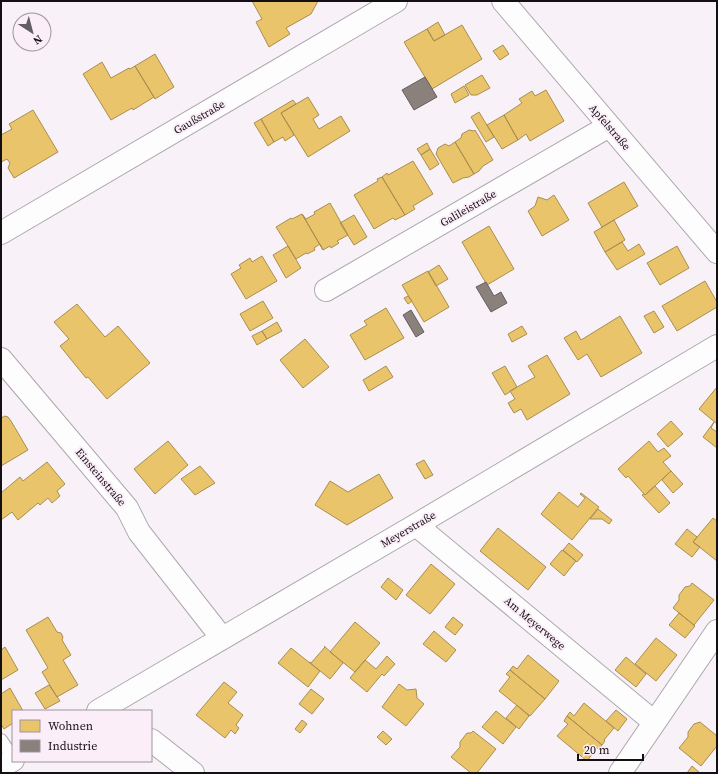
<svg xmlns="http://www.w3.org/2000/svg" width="718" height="774" viewBox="0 0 718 774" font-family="'Source Serif 4',serif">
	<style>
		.homes { fill: #e9c46a; stroke: #a98e50 }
		.industry { fill: #8a817c; stroke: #665f5c }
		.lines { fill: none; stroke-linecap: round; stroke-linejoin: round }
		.lane-casing { stroke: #ada8ad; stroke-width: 14 }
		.street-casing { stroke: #ada8ad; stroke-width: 24 }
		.lane { stroke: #fefdfe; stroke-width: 12 }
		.street { stroke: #fefdfe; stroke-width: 22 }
		.labels { text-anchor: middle; stroke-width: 4; stroke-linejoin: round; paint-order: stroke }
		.street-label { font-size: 11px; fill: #130f13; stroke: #fbeef9 }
	</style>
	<rect width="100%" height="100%" fill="#f8f1f7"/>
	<path class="homes" d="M253,1H318L311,14L286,28L290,34L269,47L256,22L262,19L252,1Z
		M438,22L445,35L434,41L427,29Z
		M462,25L482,59L432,89L404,42L427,29L434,41Z
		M503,45L509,54L500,60L493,51Z
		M155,54L174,87L155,99L135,66Z
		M102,62L111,78L129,68L130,69L135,66L154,97L133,110L132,108L111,120L83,74Z
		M482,75L490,88L477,95H471L465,85Z
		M464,86L469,95L455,103L451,94Z
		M546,90L564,121L530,141L526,134L518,140L504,115L522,103L519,99L532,91L535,96Z
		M308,97L319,115L313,119L319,129L341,116L350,131L308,157L281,113Z
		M293,100L296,104L281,113L294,135L285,141L283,137L274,142L261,119Z
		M33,110L58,152L14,178L8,168L10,163L7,159L1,162V135L12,129L9,124Z
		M479,112L494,137L486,142L471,117Z
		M504,115L518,140L502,149L487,125Z
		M261,119L274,142L268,146L254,123Z
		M469,130L474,131L475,130L493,160L483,166L479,171L474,174L455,142L461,138L462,134Z
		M455,142L474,174L469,177L463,178L453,183L436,154L438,148L445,144L449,146Z
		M427,143L430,149L421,155L417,149Z
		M430,149L439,164L430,170L421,155Z
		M413,161L433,194L413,206L415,209L405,215L382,177L387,173L388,175Z
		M382,177L405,215L395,220L393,218L374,229L354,195L378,181L377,179Z
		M624,182L638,206L602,227L588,203Z
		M554,195L569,220L542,236L528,211L535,206L538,197L547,200Z
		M330,203L348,235L337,241L339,243L331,248L330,246L323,250L302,214L306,219L315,214L314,212Z
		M302,214L323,250L320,244L314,248L315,250L307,254L306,253L296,259L276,227L291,218L292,219Z
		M354,215L367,237L354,245L340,223Z
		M614,220L625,240L605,252L594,232Z
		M489,226L514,269L487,285L462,242Z
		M622,242L628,251L639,244L645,254L617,270L605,252Z
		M288,246L301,268L286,278L273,255Z
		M677,246L689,268L660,285L647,263Z
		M262,256L277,281L246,299L231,274L241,268L239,265L250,258L252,262Z
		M439,265L448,279L436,286L428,272Z
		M428,271L449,307L424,322L402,285Z
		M705,281L717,302V307L677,331L662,306Z
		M408,296L412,301L408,304L404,298Z
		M263,301L273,318L250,331L240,314Z
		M77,304L105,337L118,326L150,363L107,399L88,377L86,378L60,346L69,339L54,322Z
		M386,308L404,338L365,360L350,335L367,325L364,321Z
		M654,311L664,327L654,333L644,316Z
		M620,316L642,353L601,377L587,354L578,360L564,338L576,331L581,340Z
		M277,322L282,331L267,339L262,331Z
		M522,326L527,334L512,342L508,334Z
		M262,331L267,339L257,345L252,336Z
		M305,339L329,367L303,388L280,360Z
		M547,355L570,394L527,420L521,409L514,413L508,403L515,399L510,391L535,377L528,366Z
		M386,366L393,377L369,391L363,380Z
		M505,366L517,387L505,395L492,373Z
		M717,387V424L699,409Z
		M5,416L8,417L11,421L28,450L1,466V418Z
		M671,421L683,434L668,447L657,434Z
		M714,422L711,428L717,432V448L703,437Z
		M168,441L188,465L155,494L134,469Z
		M649,441L658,452L664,448L671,456L663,462L671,471L645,495L628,476L626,478L618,469Z
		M424,460L433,475L425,479L416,464Z
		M47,462L65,484L57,491L60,496L52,503L48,498L40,505L38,503L18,520L12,512L1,520V493L20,477L23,481Z
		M200,466L215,483L195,495L181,479Z
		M671,471L683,484L673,493L662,480Z
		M379,474L393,498L347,525L315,505L330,481L348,492Z
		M655,486L670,503L659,513L642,495L644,494L645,495Z
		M559,492L578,507L585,498L580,494L581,493L599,507L572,540L541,514Z
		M598,509L612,520L609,524L602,519H590Z
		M713,518L717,521V561L693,542Z
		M498,528L546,567L528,590L480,551Z
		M687,529L697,537L693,542L700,547L692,557L675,544Z
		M569,543L583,555L577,562L563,550Z
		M562,550L576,561L564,576L550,564Z
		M431,564L455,584L430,614L406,595Z
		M388,578L403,590L396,600L381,587Z
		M692,583L714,600L694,625L673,608L679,600V595L685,587L690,586Z
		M679,613L695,626L685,638L669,625Z
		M48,617L57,632L61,633L63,637L62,640L71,655L63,660L78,685L57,697L42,672L48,668L26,630Z
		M453,617L463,625L455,635L445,627Z
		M355,622L380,643L355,672L330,652Z
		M434,631L456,650L446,662L423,644Z
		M656,638L677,655L656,681L635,664Z
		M324,646L343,663L330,679L309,662L311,663L325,647Z
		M5,647L18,670L1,680V650Z
		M291,648L320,671L308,687L278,663Z
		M528,655L559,681L545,699L510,670L513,666L517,669Z
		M387,656L395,664L384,676L382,674L367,692L350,678L365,660L376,669Z
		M626,657L646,674L636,687L615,670Z
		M510,670L545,699L530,716L499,691L510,677L506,674Z
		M224,682L237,692L228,703L243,715L236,725L239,728L235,734L231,730L225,738L196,715Z
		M399,684L407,690L416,689L417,698L424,704L406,726L382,707Z
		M49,685L60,701L45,709L35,693Z
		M10,688L23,711H13V723L4,729L1,724V694Z
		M311,689L324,699L312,714L299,704Z
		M584,703L614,728L604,740L605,741L602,745L567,716L570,712L574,716Z
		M517,705L529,716L519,729L506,718Z
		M616,710L627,719L618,731L606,721Z
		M496,711L516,727L503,744L482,727Z
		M567,716L602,745L599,749L597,748L587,761L557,736L568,724L564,721Z
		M302,720L307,724L300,733L295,729Z
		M700,722L717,736V746L701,766L679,748L688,737V732L694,724Z
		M383,731L392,739L386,745L377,737Z
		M473,731L496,749L477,773H471L451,757L460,747V742L467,733H471Z
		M692,766L700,773H687Z"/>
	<path class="industry" d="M425,77L437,97L414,110L402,90Z
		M486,282L494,296L501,292L507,303L491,312L476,287Z
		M411,310L424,332L416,337L403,315Z"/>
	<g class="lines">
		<defs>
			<path id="lane" d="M1,740L13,758"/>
			<path id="street" d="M503,1L717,252
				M1,233L396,1
				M326,290L609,126
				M1,359L127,508L139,532L222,638
				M416,525L654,722
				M98,711L416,525L717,346
				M151,740L193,773
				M1,767L13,760
				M620,773L717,631"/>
		</defs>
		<use href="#lane" class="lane-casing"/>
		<use href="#street" class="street-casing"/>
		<use href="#lane" class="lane"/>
		<use href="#street" class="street"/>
	</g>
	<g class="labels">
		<g class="street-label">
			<text transform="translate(199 117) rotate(-30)" y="4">Gaußstraße</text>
			<text transform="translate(610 127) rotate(49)" y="4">Apfelstraße</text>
			<text transform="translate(468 208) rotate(-30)" y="4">Galileistraße</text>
			<text transform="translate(101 477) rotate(50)" y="4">Einsteinstraße</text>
			<text transform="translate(408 529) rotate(-30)" y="4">Meyerstraße</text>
			<text transform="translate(535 623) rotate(40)" y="4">Am Meyerwege</text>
		</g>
	</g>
	<rect width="718" height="774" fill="none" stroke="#130f13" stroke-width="4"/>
	<rect x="12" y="710" width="140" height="52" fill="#fbeef9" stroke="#9e959d"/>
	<rect x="20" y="720" width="20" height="12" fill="#e9c46a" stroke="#9e959d"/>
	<text x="48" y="730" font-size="12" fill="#130f13">Wohnen</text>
	<rect x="20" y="740" width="20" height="12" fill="#8a817c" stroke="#9e959d"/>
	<text x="48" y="750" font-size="12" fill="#130f13">Industrie</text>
	<g transform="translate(32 32) rotate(144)"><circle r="19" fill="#fbeef9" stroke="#9e959d"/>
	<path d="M0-3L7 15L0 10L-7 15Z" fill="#635e63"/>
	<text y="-6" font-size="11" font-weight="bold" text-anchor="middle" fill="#130f13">N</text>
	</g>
	<path d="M578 754v6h65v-6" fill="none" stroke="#130f13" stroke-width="2"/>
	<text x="584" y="754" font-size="12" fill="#130f13" stroke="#fbeef9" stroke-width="3" paint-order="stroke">20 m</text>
</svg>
